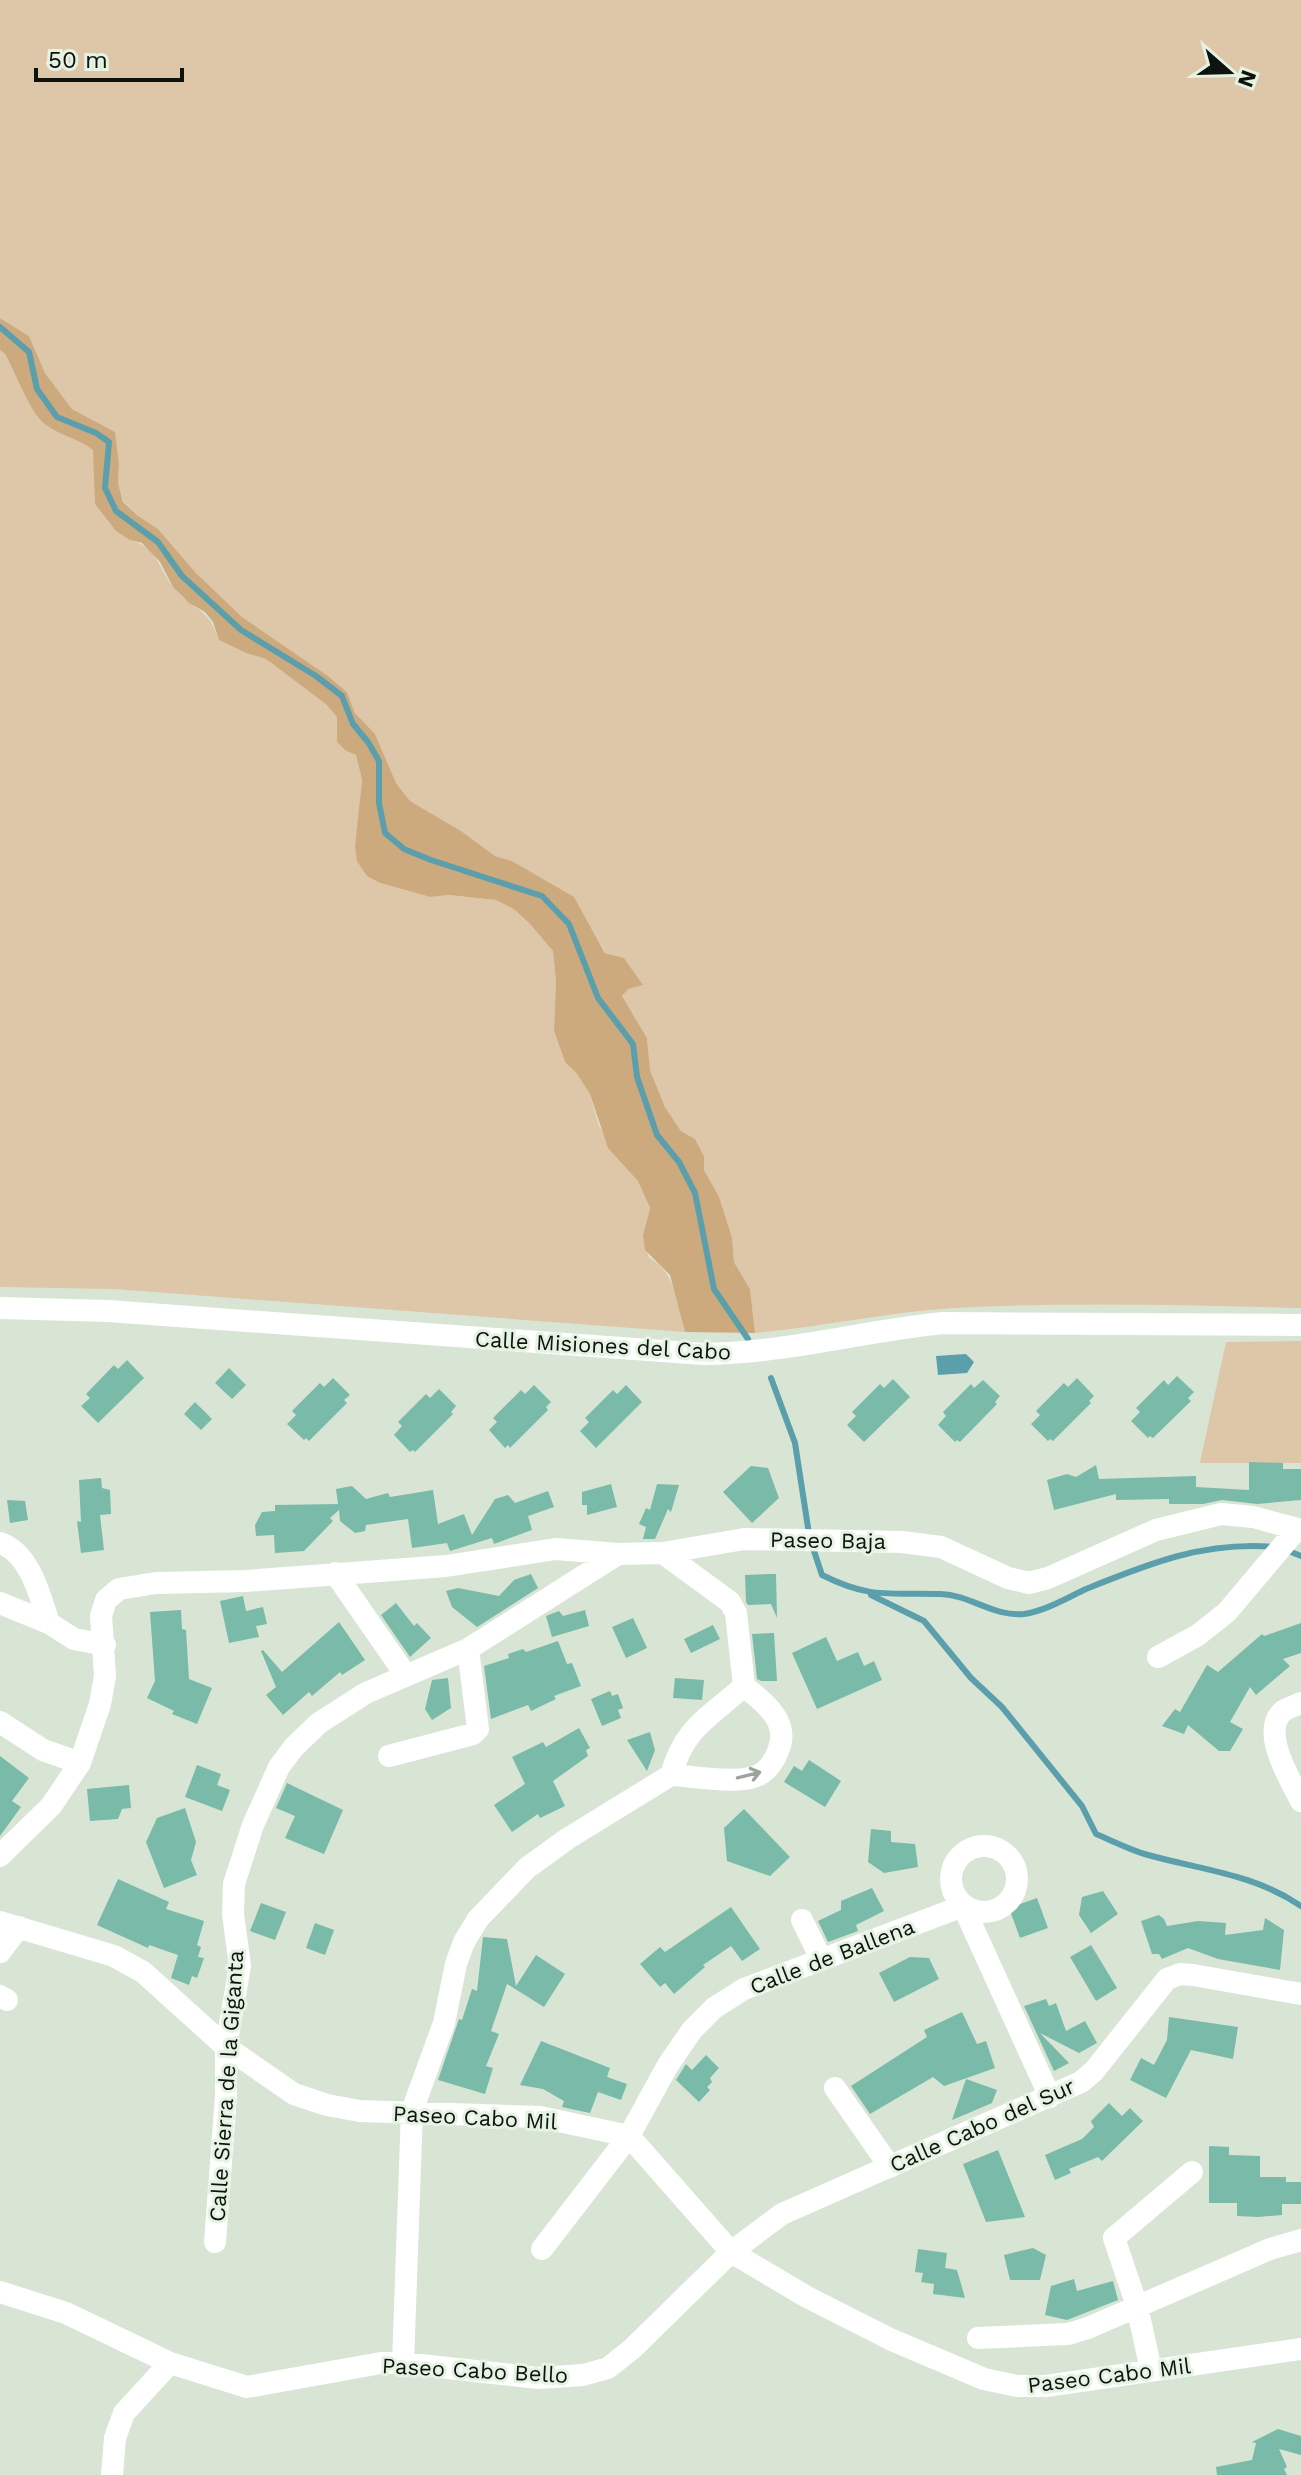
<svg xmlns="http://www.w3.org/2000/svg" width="1301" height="2475" viewBox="0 0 1301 2475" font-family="'Work Sans',sans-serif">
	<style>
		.green { fill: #dec6a8 }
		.forest { fill: #cdaa7e }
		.water { fill: #5a9fab }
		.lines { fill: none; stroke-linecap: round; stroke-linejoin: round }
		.stream { stroke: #5a9fab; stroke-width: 6 }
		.building { fill: #79baa8 }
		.street { stroke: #fff; stroke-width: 22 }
		.oneway { stroke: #9fa19f }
		.labels { text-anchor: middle; stroke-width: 6; stroke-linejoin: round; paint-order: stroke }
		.street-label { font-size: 22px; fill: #0f130e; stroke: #e5f3e3 }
	</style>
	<rect width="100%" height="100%" fill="#d8e5d5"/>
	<path class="green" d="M0,0H1301V1308C1186,1305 1069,1302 954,1308C887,1312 822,1327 755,1333L750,1289L734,1262L732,1238L704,1169V1156L695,1139L681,1131L665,1107L650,1070L647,1038L622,996L627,989L643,985L624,958L606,953L573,897L512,861L495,856L461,831L410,801L396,783L375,734L355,713L347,692L328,676L242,617L195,572L158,529L137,515L123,501L118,483L119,464L114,432L72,409L45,373L29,336L0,318Z
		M0,350L5,354L38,417L82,442L93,450L95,470L130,540C159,548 158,570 175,589C196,614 207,605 219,640L246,653L266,659L327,704L337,717V742L346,751L356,755L362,780L360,797L380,883L430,897L449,895L496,900L515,910L530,924L553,951L556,982L554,1031L565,1062L577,1074L590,1094L599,1126L624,1165L638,1181L650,1208L643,1235L649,1258C676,1271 677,1305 685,1332L114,1289L0,1287Z
		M1301,1341V1463H1200L1226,1342Z"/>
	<path class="forest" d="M0,318L29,336L45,373L72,409L115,432L119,464L118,483L123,502L137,515L158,529L195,572L242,617L328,676L347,692L355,713L375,734L396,783L410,801L461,831L495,856L512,861L574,897L605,953L624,958L643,985L628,989L622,996L647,1038L650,1070L665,1107L681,1131L695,1139L704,1156V1170L719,1197L732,1238L734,1262L750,1289L755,1333L685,1332L670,1275L645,1250L643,1235L650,1208L638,1181L608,1148L590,1094L577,1074L565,1062L554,1031L556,982L553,951L530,924L515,910L496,900L449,895L430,897L380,883L367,876L357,861L355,847L362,780L356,755L346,751L337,742V717L326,704L266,659L246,653L219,640L213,622L205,612L189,603L173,587L160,562L142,543L130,540L116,531L95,504L93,450C77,437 51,434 38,417C28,405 14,370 5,354L0,350Z"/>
	<path class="water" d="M966,1354L974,1362L967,1373L938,1375L936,1356Z"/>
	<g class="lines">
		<path class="stream" d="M0,327L29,352L37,389L57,417L96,433L109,442L105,488L116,511L158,542L182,576L241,630L316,676L342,696L353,724L368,742L379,761V803L385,833L404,849L431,860L542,896L569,924L598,998L633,1044L637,1077L657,1135L679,1162L695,1193L714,1289L748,1339
			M771,1378L795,1443L809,1534
			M812,1545L822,1575C872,1600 890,1592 941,1594C970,1595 994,1617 1024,1614C1045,1611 1067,1598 1086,1589C1150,1563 1205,1541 1275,1547
			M1286,1550L1301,1556
			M871,1595L924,1621L971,1678L1002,1707L1082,1806L1096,1834C1113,1841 1130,1850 1148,1855C1202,1870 1254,1874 1301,1906"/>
	</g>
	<path class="building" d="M127,1360L144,1378L98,1423L81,1406L90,1398L86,1394L114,1365L118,1369Z
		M229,1368L246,1385L232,1399L215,1383Z
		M1177,1376L1194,1392L1188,1398L1191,1401L1153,1438L1150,1436L1148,1438L1131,1421L1140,1412L1136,1408L1164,1380L1168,1385Z
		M333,1378L350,1395L344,1400L347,1403L309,1441L306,1438L304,1440L287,1424L296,1415L292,1411L320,1383L324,1387Z
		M1077,1378L1094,1396L1089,1401L1091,1403L1053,1441L1050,1439L1048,1441L1031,1424L1040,1415L1036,1411L1064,1383L1068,1387Z
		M893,1379L910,1397L864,1442L847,1425L856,1416L852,1412L880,1384L884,1388Z
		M983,1380L1000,1396L995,1402L997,1404L960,1442L957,1440L955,1442L938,1425L946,1416L943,1412L971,1384L974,1388Z
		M534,1385L551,1402L546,1407L548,1410L510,1448L508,1445L505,1448L489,1430L497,1422L493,1418L521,1390L525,1394Z
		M626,1385L642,1402L596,1448L580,1431L589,1422L585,1418L613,1390L617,1394Z
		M439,1389L456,1406L451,1412L453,1414L415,1452L413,1450L410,1452L394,1435L402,1426L398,1422L426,1394L430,1398Z
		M195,1402L212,1419L201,1430L184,1414Z
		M1249,1462L1283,1463V1469H1301V1500L1257,1504L1222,1500L1203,1504H1169V1499L1116,1500V1494L1054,1510L1047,1480L1067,1474L1076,1477L1096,1465L1099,1479L1196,1476V1487L1249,1490Z
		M751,1466L768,1468L779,1498L752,1523L723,1492Z
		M101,1478L102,1488L110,1490L111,1514L100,1515L104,1550L81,1553L77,1521L81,1522L79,1480Z
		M611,1484L617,1507L587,1515V1505H582V1492Z
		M657,1484L679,1485L671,1512L668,1509L655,1539H643L646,1527L639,1524L646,1508L650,1510Z
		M352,1486L366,1499L388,1493L390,1497L433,1490L438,1524L464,1514L472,1535L495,1499L508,1495L515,1503L548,1491L554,1507L528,1516L532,1530L494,1544L492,1538L450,1551L447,1543L412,1548L408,1519L366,1525L365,1531L355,1533L340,1521L339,1510L330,1518L333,1521L304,1551L275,1553L274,1535L256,1536L255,1525L262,1512L275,1511V1505L338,1504L336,1489Z
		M7,1500L25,1501L28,1520L10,1523Z
		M531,1574L538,1588L477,1627L452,1607L446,1591L458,1588L499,1596L514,1580Z
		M769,1574H776L777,1618L771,1604L748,1605L746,1602L745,1575Z
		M243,1596L246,1611L263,1607L267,1624L256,1626L259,1637L229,1643L220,1601Z
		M396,1603L414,1626L417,1623L431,1638L410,1657L381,1615Z
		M181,1610L182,1629L186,1630L189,1679L212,1688L197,1724L172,1714L174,1711L147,1698L155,1681L150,1612Z
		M585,1610L589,1626L552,1637L546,1616L559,1611L563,1616Z
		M633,1618L647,1648L626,1658L612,1627Z
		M339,1622L365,1660L342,1675L340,1672L312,1696L309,1692L283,1715L266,1695L276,1687L261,1651L263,1650L282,1672Z
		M1301,1623V1653L1283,1659L1290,1666L1256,1695L1250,1687L1230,1722L1243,1729L1230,1751H1219L1188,1725L1184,1734L1162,1726L1175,1709L1180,1712L1207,1665L1218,1672L1262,1634L1264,1636Z
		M713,1625L720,1639L691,1653L684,1639Z
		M774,1633L777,1681H761L757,1679L752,1634Z
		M826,1637L837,1661L858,1652L864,1666L874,1661L882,1680L817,1709L792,1653Z
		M558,1641L567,1664L572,1663L581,1686L554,1696L556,1699L531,1711L528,1705L491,1719L484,1666L509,1658L508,1654L523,1649L526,1652Z
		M448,1678L451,1708L432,1720L425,1709L432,1680Z
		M675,1678L704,1680L702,1700L673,1698Z
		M610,1691L612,1696L618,1694L623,1708L618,1710L621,1718L602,1726L591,1699Z
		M579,1728L590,1748L586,1750L588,1756L553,1781L565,1806L540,1818L538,1814L512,1832L494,1805L525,1784L512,1757L543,1742L546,1747Z
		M650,1732L655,1750L647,1771L627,1740Z
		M0,1756L29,1778L12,1801L21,1807L0,1836Z
		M809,1760L841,1781L825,1807L784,1782L794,1766L802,1771Z
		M197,1765L221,1774L217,1785L230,1790L222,1811L185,1797Z
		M287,1783L343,1810L324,1854L285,1838L295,1816L276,1808Z
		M129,1785L131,1808L122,1809L118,1819L90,1821L87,1789Z
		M185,1808L196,1842L191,1860L197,1875L164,1888L146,1842L157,1818Z
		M744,1809L790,1857L770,1876L727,1861L724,1828Z
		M871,1829L891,1831V1842L915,1844L918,1867L884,1873L868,1862Z
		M118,1879L169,1902L166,1909L204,1921L197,1945L201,1947L198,1957L204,1958L197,1978L192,1976L189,1985L171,1978L178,1955L149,1945L148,1948L97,1925Z
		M872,1888L884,1911L856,1925L858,1931L828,1942L818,1921L841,1910V1901Z
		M1103,1891L1118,1914L1091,1933L1079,1915L1082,1897Z
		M1037,1898L1048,1928L1020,1938L1009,1908Z
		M261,1903L286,1912L275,1940L250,1931Z
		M731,1907L760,1949L742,1961L731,1946L703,1965L705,1967L674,1994L665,1983L660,1987L640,1964L660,1947L665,1952Z
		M1159,1915L1164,1919L1167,1926L1198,1921L1226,1923L1225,1935L1263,1930L1265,1918L1284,1930L1280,1970L1218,1959L1188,1948L1162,1959L1159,1954H1152L1141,1921Z
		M315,1923L334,1930L325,1955L306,1948Z
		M483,1937L507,1939L516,1986L536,1955L565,1974L544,2007L507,1984L491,2031L499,2034L486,2066L493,2068L485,2094L438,2080L459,2019L462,2020L472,1989L477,1991Z
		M1091,1945L1117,1988L1096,2001L1070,1957Z
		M910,1957L929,1958L939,1979L894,2002L879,1973Z
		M1046,1999L1049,2006L1056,2003L1066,2031L1085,2021L1097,2043L1079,2053L1040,2033L1069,2063L1054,2071L1024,2006Z
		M962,2012L977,2044L986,2041L995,2068L944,2086L933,2077L870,2114L851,2086L927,2037L924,2030Z
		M1169,2017L1238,2027L1233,2059L1191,2050L1166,2098L1130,2080L1141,2058L1154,2065L1167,2040Z
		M541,2041L610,2068L607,2077L627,2084L621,2100L598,2092L590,2113L562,2107L564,2101L543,2089L520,2085Z
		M706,2055L719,2068L710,2078L712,2082L707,2087L710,2090L699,2102L676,2080L686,2064L692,2070Z
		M966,2079L997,2090L992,2103L952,2120Z
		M1109,2103L1122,2116L1130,2108L1143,2121L1102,2161L1098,2157L1069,2169L1071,2173L1055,2180L1045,2155L1082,2139L1094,2127L1091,2121Z
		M1209,2146L1229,2147V2155L1260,2156V2177H1286V2182H1301V2204H1282V2215L1258,2217L1237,2216V2203H1209Z
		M998,2150L1025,2217L986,2222L963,2164Z
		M1033,2248L1046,2255L1040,2280H1010L1004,2255Z
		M918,2249L947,2253L945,2268L957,2270L965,2298L933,2294L934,2284L921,2282L923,2273L915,2272Z
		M1074,2279L1077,2291L1113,2281L1118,2300L1067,2320L1045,2315L1051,2286Z
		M1278,2429L1301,2436V2455L1279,2449L1287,2467L1284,2469L1287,2475H1217L1216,2467L1252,2460L1256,2443L1252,2442Z"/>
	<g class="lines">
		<path class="street" d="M0,1308L108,1311L704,1354C785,1353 863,1331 943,1323L1301,1325
			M0,1543C30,1553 40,1596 49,1623
			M663,1553L730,1602L736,1613L744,1686C764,1702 791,1722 778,1751C775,1760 768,1770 759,1775C740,1785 693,1776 671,1775
			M335,1573L405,1674
			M0,1603L49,1623L74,1639L105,1645
			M1158,1657L1198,1635L1227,1612L1297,1529
			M1301,1703C1296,1705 1288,1708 1283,1711C1260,1732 1290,1779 1301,1801
			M0,1722L43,1750L80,1763
			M389,1756L473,1734L478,1729L468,1649
			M671,1775C685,1726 709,1718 744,1686
			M951 1879a33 33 0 1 1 66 0a33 33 0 1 1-66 0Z
			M0,1856L51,1806L80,1763L100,1704L105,1676L101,1616L106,1600L119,1589L156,1583L246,1581L446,1566L556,1549L618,1554L663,1553L744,1539L902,1542L941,1547L1008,1578L1029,1583L1048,1578L1156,1530L1221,1514L1253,1517L1301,1530
			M802,1920L821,1959
			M0,1922L114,1956L143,1972L226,2047L294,2094L327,2105L360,2111L540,2117L629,2136L731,2252L807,2297L892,2340L984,2379L1017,2386H1046L1301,2349
			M0,1952L19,1927
			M0,1996L7,2000
			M835,2088L890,2167
			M215,2242L226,2096V2047L240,1966L233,1914L234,1884L253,1825L279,1767L294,1747L319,1723L366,1693L468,1649L618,1554
			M542,2249L629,2136L668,2065L692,2030L714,2008L744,1989L963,1906L1050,2097
			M0,2292L66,2313L170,2363L247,2387L381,2363H403L538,2378L583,2375L608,2368L632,2349L731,2252L782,2214L1081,2082L1094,2071L1167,1979L1180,1974L1193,1975L1301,1994
			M978,2338L1068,2334L1088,2328L1270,2249L1301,2240
			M403,2363L412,2111L444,2023L456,1964L464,1942L478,1919L527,1868L567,1839L671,1775
			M1151,2370L1137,2306L1114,2238L1192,2172
			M112,2475L115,2438L124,2413L170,2363"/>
	</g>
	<defs><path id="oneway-shaft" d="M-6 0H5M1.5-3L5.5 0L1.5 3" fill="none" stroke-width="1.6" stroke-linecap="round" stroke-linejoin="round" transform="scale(2)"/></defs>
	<use class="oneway" href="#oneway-shaft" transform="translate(749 1775) rotate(-14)"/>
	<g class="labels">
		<g class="street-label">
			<text transform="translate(603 1345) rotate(3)" y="8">Calle Misiones del Cabo</text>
			<text transform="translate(828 1540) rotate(1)" y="8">Paseo Baja</text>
			<text transform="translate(832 1956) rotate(-21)" y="8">Calle de Ballena</text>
			<text transform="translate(226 2086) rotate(-86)" y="8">Calle Sierra de la Giganta</text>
			<text transform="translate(475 2117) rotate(3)" y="8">Paseo Cabo Mil</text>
			<text transform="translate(982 2125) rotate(-24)" y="8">Calle Cabo del Sur</text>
			<text transform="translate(475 2370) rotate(3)" y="8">Paseo Cabo Bello</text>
			<text transform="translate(1109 2375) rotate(-7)" y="8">Paseo Cabo Mil</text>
		</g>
	</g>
	<g transform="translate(1229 72) rotate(110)" stroke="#e5f3e3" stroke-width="6" paint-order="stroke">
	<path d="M0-6L14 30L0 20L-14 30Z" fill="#0f130e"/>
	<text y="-12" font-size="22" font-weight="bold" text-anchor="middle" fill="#0f130e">N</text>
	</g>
	<path d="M36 68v12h146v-12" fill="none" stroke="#0f130e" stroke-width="4"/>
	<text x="48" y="68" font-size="24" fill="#0f130e" stroke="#e5f3e3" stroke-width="6" paint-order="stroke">50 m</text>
</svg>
